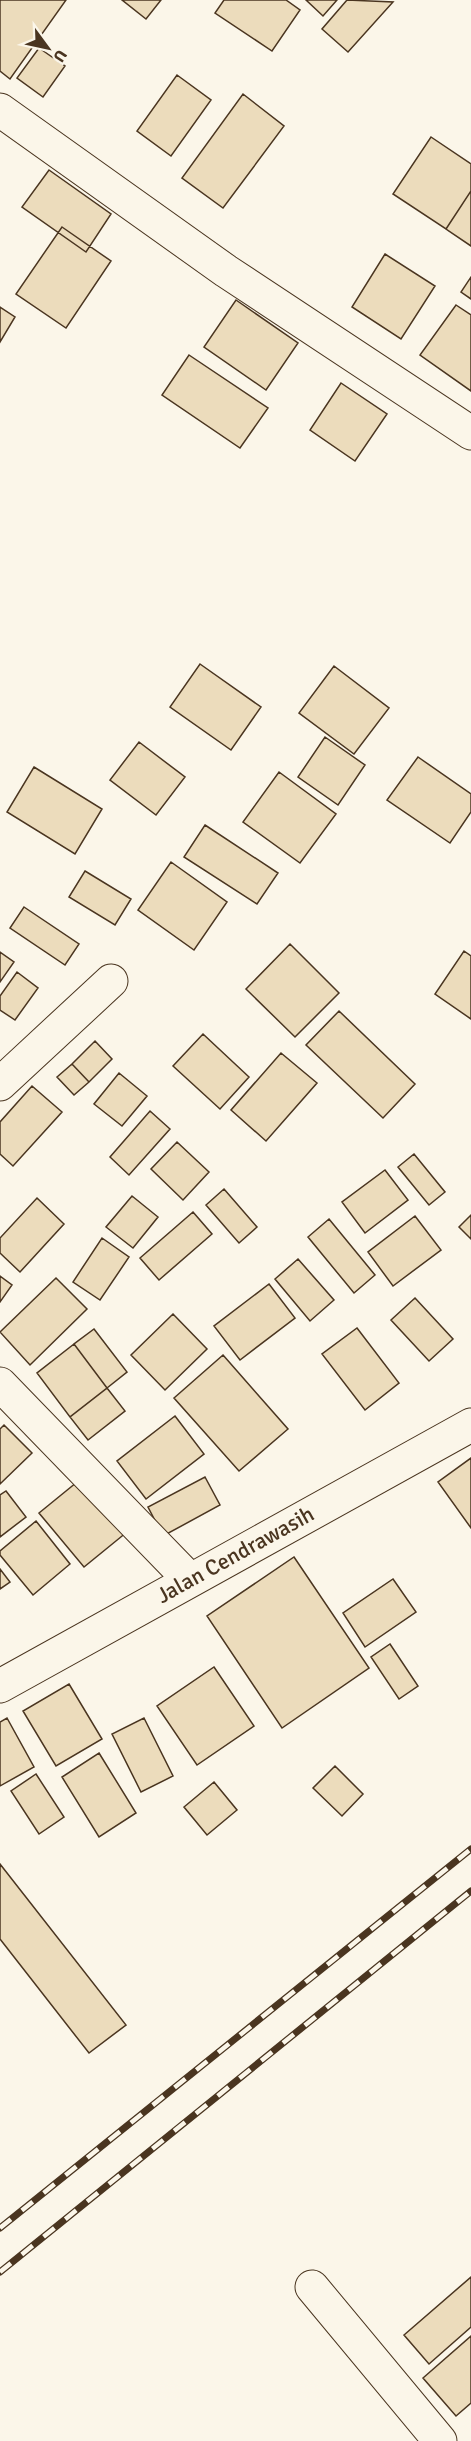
<svg xmlns="http://www.w3.org/2000/svg" width="471" height="2441" viewBox="0 0 471 2441" font-family="Signika,sans-serif">
	<style>
		.building { fill: #ecdcbc; stroke: #4a3520; stroke-width: 1.5 }
		.lines { fill: none; stroke-linecap: round; stroke-linejoin: round }
		.minor-casing { stroke: #4a3520; stroke-width: 35 }
		.secondary-casing { stroke: #4a3520; stroke-width: 35 }
		.minor { stroke: #fbf6e9; stroke-width: 33 }
		.secondary { stroke: #fbf6e9; stroke-width: 33 }
		.rail-casing { stroke: #4a3520; stroke-width: 7 }
		.rail { stroke: #fbf6e9; stroke-width: 4.5; stroke-dasharray: 14; stroke-linecap: butt }
		.labels { text-anchor: middle; stroke-width: 4.5; stroke-linejoin: round; paint-order: stroke }
		.street-label { font-size: 22px; fill: #4a3520; stroke: #fbf6e9 }
	</style>
	<rect width="100%" height="100%" fill="#fbf6e9"/>
	<path class="building" d="M0,0H66L10,79L0,71Z
		M122,0H161L146,19Z
		M224,0H286L300,10L272,51L215,13Z
		M306,0H337L323,16Z
		M347,0L393,2L348,52L322,29Z
		M39,48L65,66L43,97L17,78Z
		M177,75L211,100L171,156L137,131Z
		M243,94L284,126L223,208L182,178Z
		M431,137L471,164V191L446,229L393,194Z
		M49,170L111,214L86,252L22,207Z
		M471,191V246L446,229Z
		M62,227L111,261L66,328L16,294Z
		M385,254L435,286L401,339L352,307Z
		M471,277V299L461,292Z
		M236,300L298,343L266,390L204,347Z
		M456,305L471,315V391L420,355Z
		M0,307L15,317L0,342Z
		M189,355L268,408L240,448L162,395Z
		M341,383L387,414L355,461L310,430Z
		M200,664L261,707L231,750L170,707Z
		M334,666L389,708L354,754L299,713Z
		M325,737L365,765L338,805L298,777Z
		M139,742L185,777L156,815L110,780Z
		M418,757L471,794V812L450,843L387,800Z
		M34,767L102,809L75,854L7,812Z
		M279,772L336,814L300,863L243,822Z
		M205,825L278,873L257,904L184,857Z
		M171,862L227,902L194,950L138,910Z
		M85,871L131,899L115,925L69,897Z
		M24,907L79,944L65,965L10,928Z
		M290,944L339,993L295,1037L246,989Z
		M464,951L471,956V1019L435,994Z
		M0,952L14,962L0,982Z
		M17,972L38,988L15,1020L0,1010V996Z
		M339,1011L415,1084L383,1118L306,1045Z
		M203,1034L249,1077L220,1109L173,1066Z
		M95,1041L112,1059L89,1082L72,1064Z
		M281,1053L317,1083L266,1141L231,1110Z
		M72,1064L89,1082L74,1095L57,1077Z
		M119,1073L147,1096L122,1126L94,1104Z
		M32,1086L62,1112L13,1166L0,1154V1122Z
		M150,1111L170,1129L129,1175L110,1157Z
		M177,1142L209,1172L183,1200L151,1169Z
		M414,1154L445,1192L429,1205L398,1167Z
		M385,1170L408,1200L365,1233L342,1202Z
		M224,1189L257,1227L239,1243L206,1205Z
		M132,1196L158,1217L133,1248L106,1227Z
		M37,1198L64,1224L20,1272L0,1253V1238Z
		M193,1212L212,1234L159,1280L140,1258Z
		M471,1215V1239L459,1227Z
		M415,1216L441,1250L393,1286L368,1252Z
		M329,1219L375,1275L354,1293L308,1237Z
		M102,1238L129,1257L100,1300L73,1282Z
		M298,1259L334,1300L310,1321L275,1279Z
		M0,1276L12,1285L0,1302Z
		M56,1278L87,1309L30,1365L0,1332Z
		M269,1284L295,1318L240,1360L214,1326Z
		M415,1298L453,1339L429,1361L391,1320Z
		M173,1314L207,1349L165,1390L131,1355Z
		M357,1328L399,1383L365,1410L322,1354Z
		M94,1329L127,1372L107,1388L74,1344Z
		M74,1344L107,1388L70,1417L37,1373Z
		M223,1355L288,1429L239,1471L174,1398Z
		M107,1388L125,1411L88,1440L70,1417Z
		M175,1416L204,1454L146,1499L117,1461Z
		M4,1425L32,1453L0,1484V1429Z
		M471,1458V1528L438,1482Z
		M205,1477L220,1505L163,1536L148,1507Z
		M82,1478L127,1532L84,1567L39,1513Z
		M6,1491L26,1517L0,1537V1495Z
		M36,1521L70,1564L33,1595L0,1555V1551Z
		M294,1557L369,1668L282,1728L207,1616Z
		M0,1569L10,1582L0,1589Z
		M393,1579L416,1612L365,1647L343,1613Z
		M390,1644L418,1686L399,1699L371,1657Z
		M214,1667L254,1726L197,1765L157,1706Z
		M69,1684L102,1739L56,1766L23,1711Z
		M7,1718L34,1767L0,1786V1722Z
		M144,1718L173,1776L141,1792L112,1734Z
		M99,1753L136,1813L99,1837L62,1777Z
		M335,1766L363,1794L342,1816L313,1788Z
		M36,1774L64,1817L39,1834L11,1791Z
		M214,1782L237,1810L207,1835L184,1807Z
		M0,1864L126,2025L89,2053L0,1939Z
		M471,2277V2327L429,2364L404,2335Z
		M471,2336V2403L456,2416L423,2378Z"/>
	<g class="lines">
		<defs>
			<path id="minor" d="M0,110L226,271L471,433
				M0,1084L111,981
				M0,1384L189,1579
				M312,2287L440,2441"/>
			<path id="secondary" d="M0,1686L471,1425"/>
		</defs>
		<use href="#minor" class="minor-casing"/>
		<use href="#secondary" class="secondary-casing"/>
		<use href="#minor" class="minor"/>
		<use href="#secondary" class="secondary"/>
		<defs>
			<path id="rail" d="M0,2228L471,1849
				M0,2272L471,1891"/>
		</defs>
		<use href="#rail" class="rail-casing"/>
		<use href="#rail" class="rail"/>
	</g>
	<g class="labels">
		<g class="street-label">
			<text transform="translate(235 1554) rotate(-29)" y="8">Jalan Cendrawasih</text>
		</g>
	</g>
	<g transform="translate(48 48) rotate(123)" stroke="#fbf6e9" stroke-width="4.5" paint-order="stroke">
	<path d="M0-4.5L10 22L0 15L-10 22Z" fill="#4a3520"/>
	<text y="-9" font-size="16" font-weight="bold" text-anchor="middle" fill="#4a3520">U</text>
	</g>
</svg>
